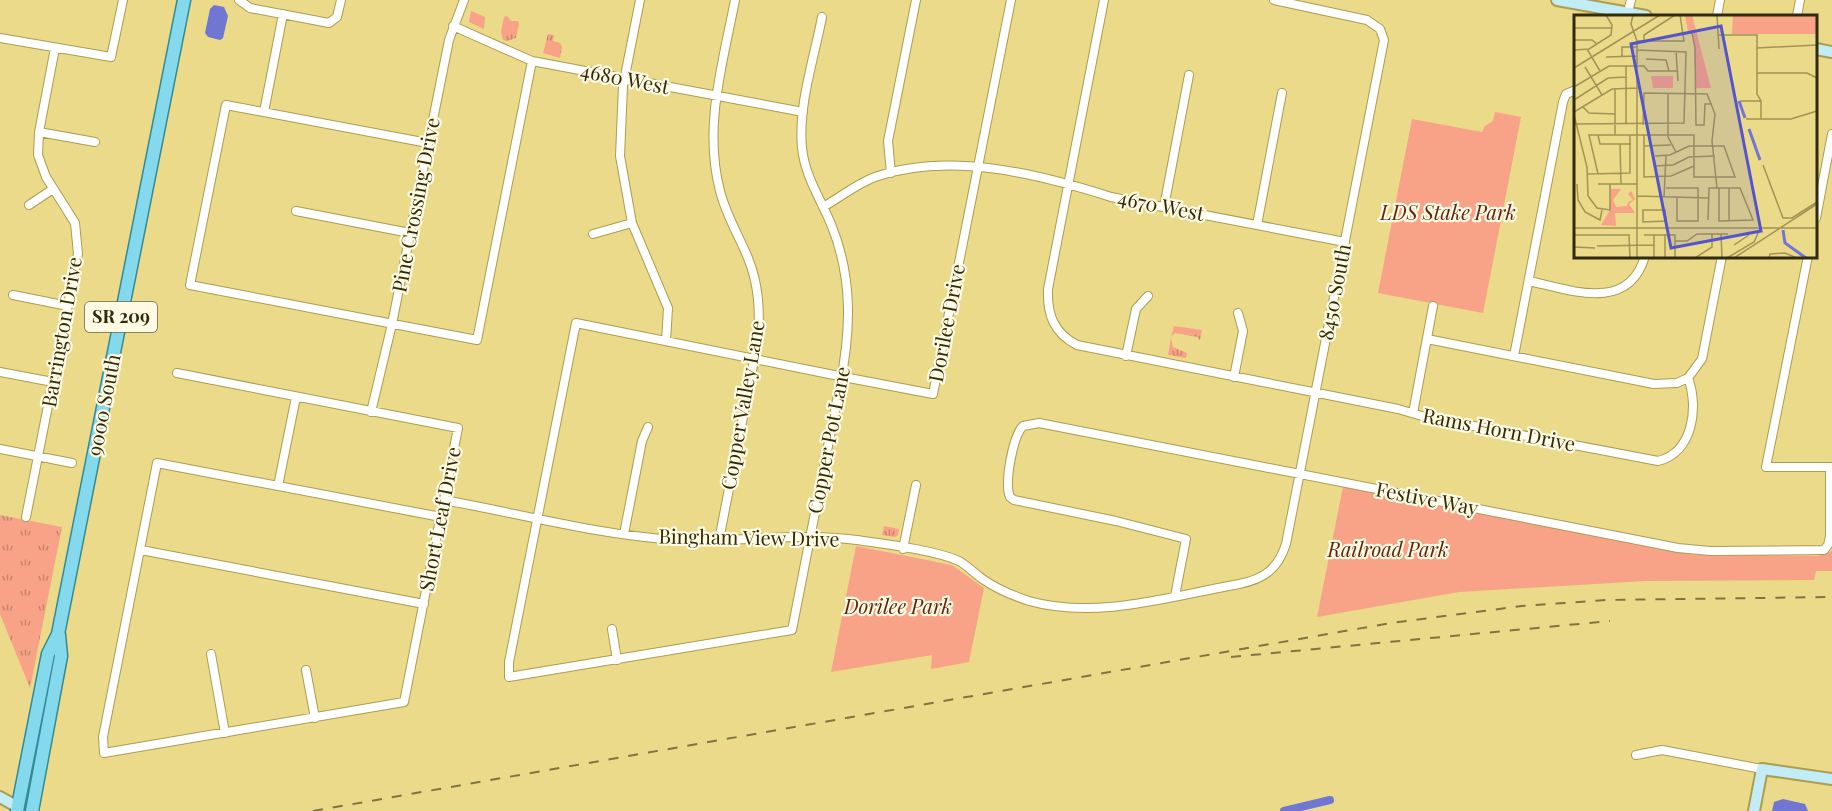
<svg xmlns="http://www.w3.org/2000/svg" width="1832" height="811" viewBox="0 0 1832 811" font-family="'Playfair Display',serif">
	<style>
		.grass { fill: url(#grass-tufts) }
		.green { fill: #f8a287 }
		.water { fill: #6f77d2 }
		.lines { fill: none; stroke-linecap: round; stroke-linejoin: round }
		.canal { stroke: #6f77d2; stroke-width: 8 }
		.street-casing { stroke: #ad9d4f; stroke-width: 10 }
		.secondary-casing { stroke: #ad9d4f; stroke-width: 14 }
		.primary-casing { stroke: #328b95; stroke-width: 15 }
		.street { stroke: #fff; stroke-width: 8 }
		.secondary { stroke: #c2ecf6; stroke-width: 10 }
		.primary { stroke: #84d9ec; stroke-width: 12 }
		.rail { stroke: #807540; stroke-width: 2; stroke-dasharray: 10 10; stroke-linecap: butt }
		.labels { text-anchor: middle; stroke-width: 4.5; stroke-linejoin: round; paint-order: stroke }
		.shield { fill: #fffae3; stroke: #6f694a; stroke-width: 1.5 }
		.shield-label { font-size: 18px; font-weight: bold; fill: #312b09 }
		.street-label { font-size: 20px; fill: #312b09; stroke: #fffae3 }
		.park-label { font-size: 20px; font-style: italic; fill: #611f08; stroke: #fffae3 }
		.inset-river { fill: none; stroke: #6f77d2; stroke-width: 3 }
		.inset-road { fill: none; stroke: #a09456; stroke-width: 1.5 }
		.view { fill: #5455cc; fill-opacity: 0.15; stroke: #5455cc; stroke-width: 3 }
		.inset-edge { fill: none; stroke: #312b09; stroke-width: 3 }
	</style>
	<defs>
		<pattern id="grass-tufts" width="24" height="20" patternUnits="userSpaceOnUse" patternTransform="scale(1.5)"><rect width="24" height="20" fill="#f8a287"/><path d="M3 7l-1-3M5 7V3M7 7l1-3M15 17l-1-3M17 17v-4M19 17l1-3" fill="none" stroke="#c9846d"/></pattern>
	</defs>
	<rect width="100%" height="100%" fill="#eada8a"/>
	<path class="grass" d="M471,11L485,17L484,29L469,22Z
		M507,16L511,21H518L519,24L516,38L507,41L503,40L501,32L504,17Z
		M548,34L554,35L553,41L560,43L562,47L560,58L543,53Z
		M1174,326L1202,330L1200,340L1197,337L1175,333L1171,337Z
		M1171,338L1173,347L1187,353L1186,358L1168,355Z
		M0,515L62,527L30,688L0,614Z
		M884,526L899,529L898,535L895,537L882,535Z"/>
	<path class="green" d="M1495,112L1521,117L1483,313L1378,293L1412,119L1482,132L1485,126L1493,121Z
		M1343,487L1694,555L1818,556L1832,551V571H1816L1814,580L1645,581L1459,592L1317,617Z
		M856,546L952,565L984,588L969,662L931,669L932,655L831,672Z"/>
	<path class="water" d="M214,5L224,7L228,16L223,38L220,40L208,37L205,33L210,9Z
		M1783,799L1805,804L1808,811H1772L1774,802Z"/>
	<g class="lines">
		<path class="canal" d="M1284,811L1330,800"/>
		<defs>
			<path id="street" d="M239,0L250,8L329,23L337,17L341,0
				M640,0L623,86L620,156L632,223L668,308L666,341
				M1104,0L1048,289C1047,315 1054,333 1077,345L1398,409L1422,416L1658,461C1693,453 1699,407 1688,378L1702,359L1722,256
				M1627,16L1631,0
				M1717,16L1720,0
				M1797,16L1800,0
				M822,17C814,59 798,105 802,148C805,176 820,198 831,224C853,278 851,330 840,385L792,630L509,677V662L576,323L834,375L849,378L933,394L1011,0
				M453,26L532,61L803,112
				M0,38L111,57L123,0
				M264,112L283,14
				M39,132L95,142
				M428,143L226,105L190,285L477,340L532,61
				M891,173L888,141L916,0
				M29,205L53,189
				M823,207C841,197 856,184 875,177C949,151 1039,174 1111,197L1345,242
				M1164,207L1189,75
				M296,211L410,233
				M1816,218L1832,134
				M1257,225L1282,93
				M593,234L632,223
				M1808,256L1766,467H1832
				M1529,281C1570,290 1629,313 1645,256
				M13,295L68,306
				M1427,339L1654,384L1677,383L1688,378
				M1126,356L1136,309L1148,296
				M1514,356L1563,102L1566,94L1576,90
				M0,372L53,382
				M177,373L458,428L404,702L104,753L103,737L157,463L441,517
				M1234,377L1243,331L1238,313
				M371,412L392,324L449,40L464,0
				M1413,413L1433,306
				M0,449L72,463
				M278,486L296,397
				M444,500C521,514 598,535 676,540C737,543 796,532 857,540C884,544 935,550 959,561C968,566 975,574 984,580C997,589 1014,596 1029,601C1097,620 1172,596 1239,584C1264,579 1278,569 1286,544L1384,40L1380,29L1367,20L1274,0
				M26,517L78,254L75,223L46,177L38,155L39,132L55,48
				M624,534L642,441L648,427
				M719,540L758,340C760,311 759,285 748,258C739,236 726,215 720,191C703,127 723,63 735,0
				M903,549L916,485
				M141,550L424,604
				M1175,596L1186,539L1116,521L1014,500L1010,497C1004,483 1013,436 1023,426L1039,423L1678,548L1710,551L1824,550L1828,545L1830,536V467
				M612,629L617,660
				M211,654L225,733
				M306,670L315,718
				M1636,755L1662,750L1762,769"/>
			<path id="secondary" d="M1557,0L1646,16
				M1816,49L1832,52
				M0,797L18,807
				M1754,811L1762,769L1832,779"/>
			<path id="primary" d="M17,811L48,654L58,634L184,0
				M32,811L61,656L59,635"/>
		</defs>
		<use href="#street" class="street-casing"/>
		<use href="#secondary" class="secondary-casing"/>
		<use href="#primary" class="primary-casing"/>
		<use href="#street" class="street"/>
		<use href="#secondary" class="secondary"/>
		<use href="#primary" class="primary"/>
		<path class="rail" d="M1231,657L1610,621
			M313,811L1391,623L1522,606L1606,600L1832,597"/>
	</g>
	<g class="labels">
		<rect class="shield" x="85" y="302" width="72" height="30" rx="4.5"/>
		<g class="shield-label">
			<text x="121" y="323">SR 209</text>
		</g>
		<g class="street-label">
			<text transform="translate(625 79) rotate(11)" y="7">4680 West</text>
			<text transform="translate(416 205) rotate(-79)" y="7">Pine Crossing Drive</text>
			<text transform="translate(1161 206) rotate(11)" y="7">4670 West</text>
			<text transform="translate(1335 292) rotate(-79)" y="7">8450 South</text>
			<text transform="translate(947 323) rotate(-79)" y="7">Dorilee Drive</text>
			<text transform="translate(62 332) rotate(-80)" y="7">Barrington Drive</text>
			<text transform="translate(104 405) rotate(-79)" y="7">9000 South</text>
			<text transform="translate(743 405) rotate(-80)" y="7">Copper Valley Lane</text>
			<text transform="translate(1499 430) rotate(11)" y="7">Rams Horn Drive</text>
			<text transform="translate(829 440) rotate(-79)" y="7">Copper Pot Lane</text>
			<text transform="translate(1427 499) rotate(11)" y="7">Festive Way</text>
			<text transform="translate(440 519) rotate(-79)" y="7">Short Leaf Drive</text>
			<text transform="translate(749 538) rotate(1)" y="7">Bingham View Drive</text>
		</g>
		<g class="park-label">
			<text x="1448" y="220">LDS Stake Park</text>
			<text x="1388" y="557">Railroad Park</text>
			<text x="898" y="614">Dorilee Park</text>
		</g>
	</g>
	<g transform="translate(1574 15)">
		<rect width="243" height="243" fill="#eada8a"/>
		<path d="M37,174H47L39,185L42,192L53,191L54,187L59,185L54,179L57,176L61,184L55,189L61,198H41L42,211L27,210L35,197Z" fill="#f8a287"/>
		<path d="M111,0H118L137,73H122L119,17H114ZM159,0H243V19H158ZM77,61H99V73H79Z" fill="#f8a287"/>
		<path class="inset-river" d="M165,86L171,103M175,114L186,145M209,215L211,228L232,243"/>
		<path class="inset-road" d="M59,0L57,9L63,26V243M143,0L145,34M0,13H38M109,19L118,18L121,32L122,110H130L131,89H138M144,20H183V79L187,86V104M0,25H18L23,29M63,26H110L106,0M70,26V20L101,0M183,33L243,30M13,34L26,56M0,35L15,34L37,20L38,10L32,0M102,36L104,66M48,41V32H63M32,42L63,41M72,44L92,45L95,56M52,51V109M11,52L28,80M0,53L86,0M183,58H233L243,63M0,72L35,51H70L74,56H104M41,73V120M94,78V122L102,137M0,85L34,63L52,62M166,86H187M9,92L15,98L41,99M0,97L38,74L63,73M0,100L13,152L14,181L23,193L36,195V169M172,104H217L243,96M0,109L110,108L112,37L63,35M69,110L70,78L133,79L141,99L138,126L143,173M24,120L26,129H57M70,120V162L97,161L120,151M46,129L47,169M70,131L97,130M189,150L209,203H218L243,187M81,151L99,150L115,142L141,141M14,159L56,158V120M24,159L15,120H120V162H161L150,131H115L96,140L81,141M3,169L4,185L11,197L26,205L28,195M24,169H63M92,173H124V206H103V182M155,173V206M63,181L135,183M90,182L92,141M69,195H91L92,206L69,207ZM134,205L135,173H166L179,205L145,206V173M0,213H243M91,219V243M147,219L148,243M0,220H56M70,220H101V243M80,220V243M55,221L56,243M101,226H113L123,219H154M160,230L175,220M23,231L80,230M0,232L21,233M121,243L138,232V219M153,243L180,227L186,214M160,243L243,189M195,243L196,239L211,238L223,243"/>
		<path class="view" d="M147,11L187,216L97,233L57,29Z"/>
		<rect width="243" height="243" class="inset-edge"/>
	</g>
</svg>
